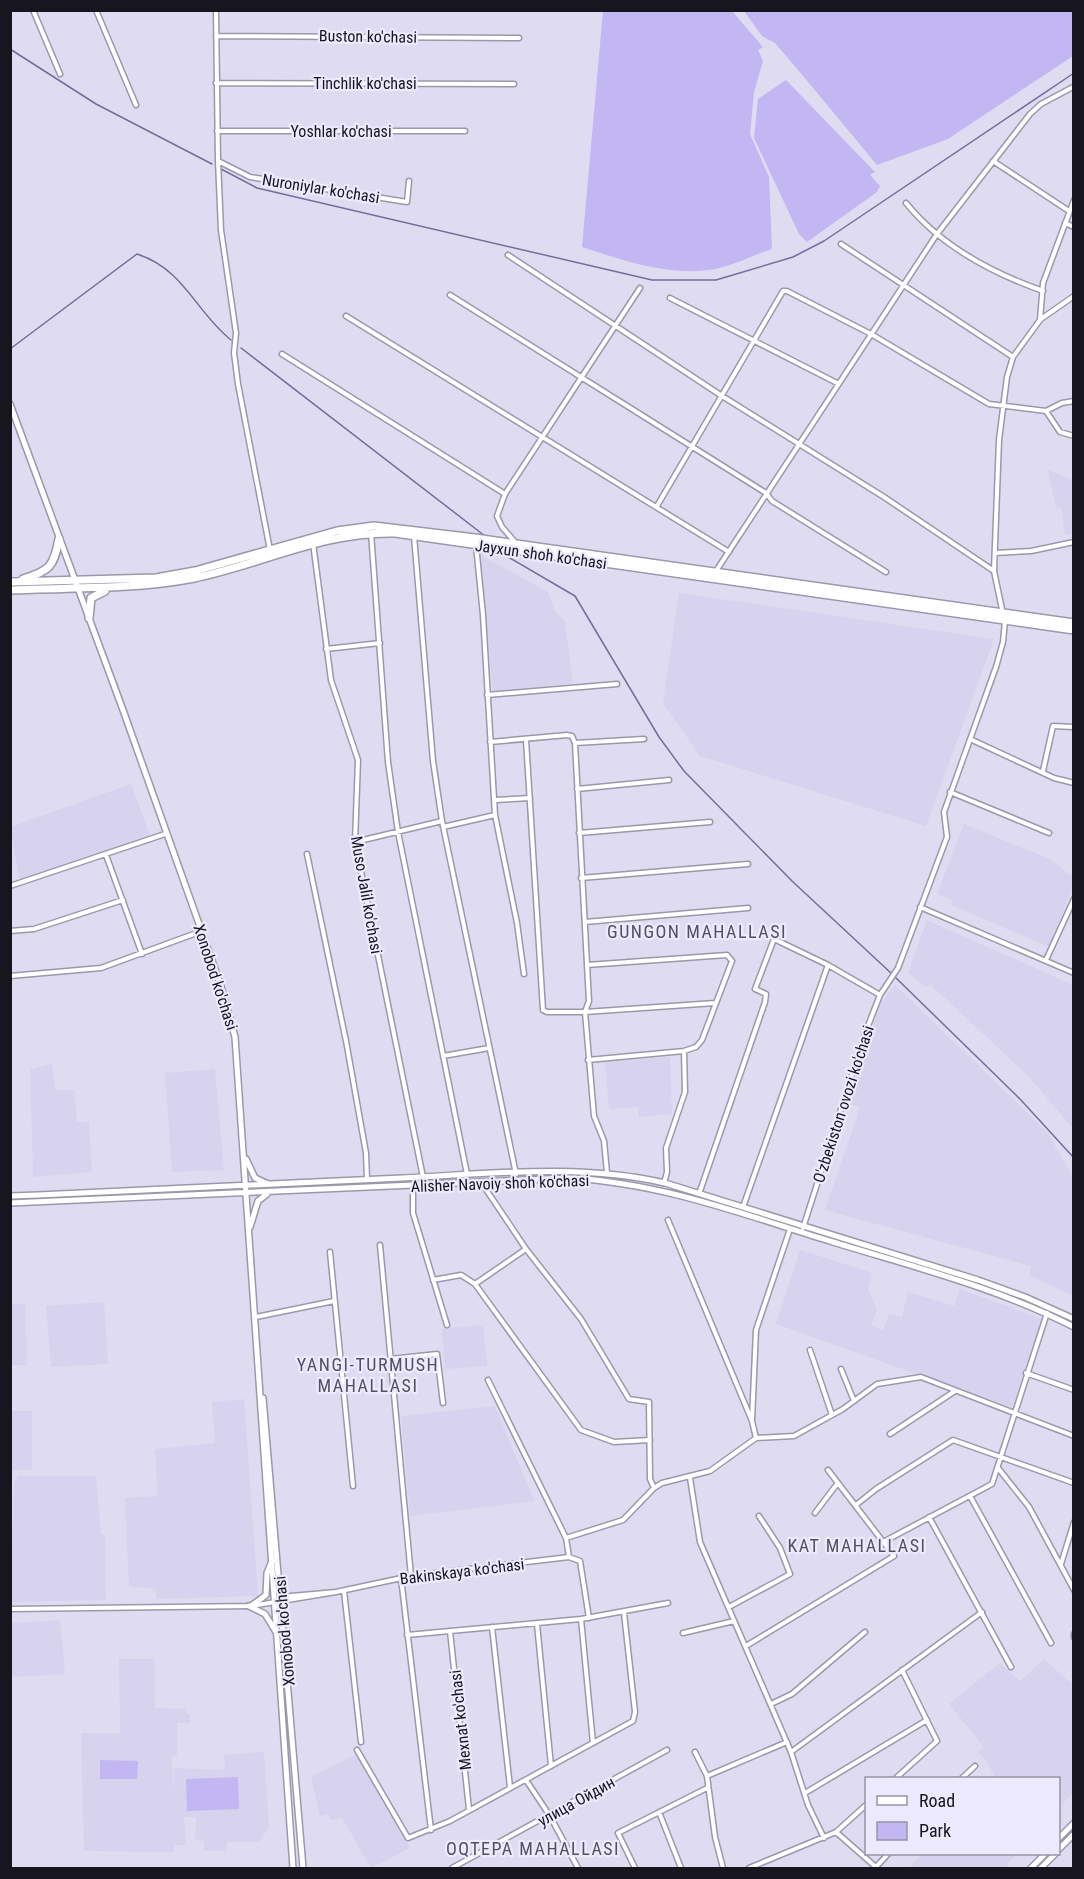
<svg xmlns="http://www.w3.org/2000/svg" width="1084" height="1879" viewBox="0 0 1084 1879" font-family="'Roboto Condensed',sans-serif">
	<style>
		.built { fill: #d7d2ee }
		.green { fill: #c2b6f3 }
		.lines { fill: none; stroke-linecap: round; stroke-linejoin: round }
		.stream { stroke: #766c9b; stroke-width: 1.5 }
		.street-casing { stroke: #9b98ac; stroke-width: 7 }
		.secondary-casing { stroke: #9b98ac; stroke-width: 8 }
		.highway-casing { stroke: #9b98ac; stroke-width: 10 }
		.street { stroke: #fff; stroke-width: 4 }
		.secondary { stroke: #fff; stroke-width: 5 }
		.highway { stroke: #fff; stroke-width: 7 }
		.labels { text-anchor: middle; stroke-width: 4.5; stroke-linejoin: round; paint-order: stroke }
		.street-label { font-size: 16px; fill: #17161e; stroke: #ede9ff }
		.neighbourhood-label { font-size: 18px; letter-spacing: 1.5px; fill: #545062; stroke: #ede9ff }
	</style>
	<rect width="100%" height="100%" fill="#dfdcf1"/>
	<path class="built" d="M1048,470L1073,480V533L1065,535L1061,507L1056,508Z
		M480,555L548,592L555,611L565,622L573,683L493,692Z
		M679,593L994,639L926,826L700,756L663,703Z
		M131,784L150,835L20,881L10,827Z
		M964,824L1050,859L1073,877V886L1049,947L951,905L953,900L937,894Z
		M927,920L1073,985V1132L1072,1127L1030,1078L930,984L926,987L908,973Z
		M895,985L1048,1133L1073,1178V1296L1029,1275L1031,1266L825,1210L860,1108L847,1103L880,1004Z
		M670,1057L672,1114L639,1117L638,1107L609,1109L605,1062Z
		M52,1064L55,1090H74L77,1122H89L92,1172L33,1177L30,1069Z
		M215,1069L224,1170L172,1172L165,1073Z
		M800,1250L873,1273L868,1288L877,1310L871,1325L883,1330L889,1314L902,1317L908,1292L954,1306L960,1289L1042,1319L1012,1408L776,1324Z
		M104,1302L108,1364L51,1367L46,1306Z
		M11,1304H25L27,1365H11Z
		M483,1325L487,1366L445,1369L442,1329Z
		M244,1399L258,1596L157,1599L155,1589L129,1586L125,1498L158,1496L155,1449L215,1443L212,1402Z
		M495,1406L534,1501L410,1516L401,1416Z
		M11,1411H32V1470H11Z
		M18,1476H96L101,1534H105L106,1600L11,1602L13,1497L15,1482Z
		M60,1620L65,1674L11,1677V1623Z
		M119,1659H155V1708L187,1709V1714H190V1723H177V1755L172,1756L173,1796L174,1768L225,1770L224,1755L264,1752L269,1828L258,1842H227V1851H204V1841L195,1840L196,1817H184L186,1845H174L173,1852L84,1851L81,1733H120Z
		M1044,1659L1073,1685V1792L1059,1808L1058,1778H995L987,1761L978,1752L984,1747L949,1704L1000,1663L1020,1681Z
		M359,1753L410,1848L371,1868L342,1818L330,1820L328,1814L320,1816L311,1777Z
		M922,1854H1016L1008,1863L1009,1868H909Z"/>
	<path class="green" d="M603,11H732L763,47L758,50L763,61L754,92L750,134L769,177L772,249C754,255 734,265 715,269C670,277 625,261 582,247Z
		M744,11H1073V56L948,139L877,165L799,71L775,43L762,36Z
		M786,80L875,172L870,175L880,186L877,192L807,242L799,234L754,138L758,99Z
		M100,1760L138,1761L137,1779H100Z
		M238,1777L239,1809L187,1811L186,1779Z"/>
	<g class="lines">
		<path class="stream" d="M10,49L96,104L212,164
			M221,169L257,188L652,280H716L793,257L824,241L1074,73
			M241,348L485,536
			M10,349L137,254C184,269 195,311 231,340
			M498,551L575,596L659,737L684,771L792,881L892,974
			M895,977L1020,1099L1074,1158"/>
		<defs>
			<path id="street" d="M33,10L60,74
				M96,10L136,105
				M216,10L218,161L221,230L236,333L234,353L238,384L270,550
				M216,36L519,38
				M216,83L514,84
				M217,131H465
				M218,161L250,177L407,202L409,181
				M993,161L1069,211
				M906,203C940,245 992,273 1043,291
				M1065,223L1074,227
				M841,244L1013,357
				M508,255L722,396L884,497L994,571
				M450,295L766,493L772,501L886,572
				M670,298L837,383
				M346,316L729,552
				M1041,319L1074,296
				M282,354L505,494
				M1046,411L1060,432L1074,436
				M657,506L783,291H787L871,334L989,404L1046,411L1062,403L1074,401
				M371,533L388,762L398,832L467,1174
				M414,536L433,761L442,821L516,1174
				M515,542L502,527L497,516L505,494L640,288
				M313,543L331,680L358,760L355,842L423,1177
				M476,545L483,615L495,815L517,923L524,974
				M995,553L1031,551L1074,542
				M716,571L937,234L1030,114L1041,104L1073,87
				M1003,614L994,571L999,440L1007,377L1013,357L1040,320L1043,283L1074,200
				M326,649L380,643
				M487,695L617,684
				M970,739L1054,778L1074,783
				M526,740L543,1010L547,1012H585L715,1003
				M490,742L567,735L572,736L575,743L589,1001L585,1012L594,1116L604,1141L607,1173
				M575,743L644,739
				M1043,771L1053,726L1074,727
				M577,789L669,780
				M950,792L1049,833
				M495,800L530,798
				M443,827L495,815
				M579,833L710,822
				M355,842L442,821
				M307,854L346,1041L366,1153L367,1179
				M106,855L142,954
				M581,878L748,864
				M10,886L165,834
				M920,907L1074,973
				M585,922L748,908
				M10,931L34,929L123,900
				M1046,960L1074,899
				M587,965L727,955L732,961L702,1040L696,1047L684,1051L588,1060
				M10,976L101,968L202,931
				M443,1056L489,1048
				M481,1182L526,1249L581,1319L629,1399L649,1402L650,1479L654,1488
				M664,1183L667,1172L666,1148L685,1092L684,1051
				M413,1186V1213L447,1325
				M699,1194L765,1002L766,994L755,989L774,939L828,965L880,995
				M743,1207L828,965
				M803,1228L866,1031L880,995L898,968L947,837L944,812L996,667L1003,642L1005,621
				M380,1245L411,1576
				M330,1252L353,1486
				M433,1280L461,1275L475,1284L581,1430L614,1442L650,1440
				M475,1284L526,1249
				M256,1317L334,1301
				M810,1350L832,1415
				M391,1359L437,1354L443,1403
				M841,1369L854,1401
				M1026,1373L1074,1390
				M752,1420L756,1330L790,1229
				M890,1434L955,1391
				M756,1438L794,1436L843,1409L877,1384L921,1377L1074,1436
				M998,1468L1029,1507L1074,1590
				M690,1478L700,1542L791,1752L808,1805L824,1838
				M970,1496L1051,1643
				M856,1505L876,1489L953,1440L1074,1483
				M815,1513L837,1484
				M929,1517L1011,1667
				M566,1538L623,1520L654,1488L662,1483L710,1471L756,1438L752,1421L668,1220
				M885,1541L992,1484L1047,1313
				M569,1557L580,1561L589,1618
				M1061,1564L1074,1522
				M401,1578L431,1830
				M344,1591L361,1742
				M280,1597L336,1592L411,1576L569,1557L566,1538L488,1380
				M729,1607L790,1574L780,1548L759,1516
				M10,1609L251,1606L336,1592
				M581,1619L593,1743
				M537,1624L551,1766
				M492,1627L510,1787
				M450,1631L469,1809
				M683,1633L734,1621
				M1074,1634V1637
				M407,1635L581,1619L668,1603
				M746,1646L894,1556L828,1470
				M771,1704L792,1694L865,1632
				M357,1750L408,1838L450,1821L633,1721L635,1712L624,1613
				M695,1752L707,1776L715,1837L723,1868
				M791,1752L982,1612
				M707,1776L787,1742
				M896,1778L937,1741L902,1670
				M962,1778L975,1766
				M526,1780L550,1816L578,1868
				M805,1793L927,1720
				M659,1812L681,1868
				M836,1832L877,1868
				M452,1868L667,1750
				M635,1868L618,1833L707,1788
				M749,1868L836,1832L866,1805
				M875,1868L888,1854"/>
			<path id="secondary" d="M10,404L123,710L220,983L235,1037L293,1868
				M246,1159L255,1178L268,1184
				M10,1196C141,1191 272,1184 402,1178C489,1174 580,1163 665,1183L978,1280L1025,1297L1074,1319
				M10,1203L569,1178C663,1183 745,1215 833,1242C914,1267 998,1288 1074,1327
				M250,1227L258,1201L267,1194
				M263,1398L303,1868
				M249,1606L265,1614L276,1632
				M251,1606L266,1595L267,1573L272,1561
				M1058,1839L1074,1823
				M1058,1850L1074,1834
				M1031,1868L1045,1854
				M1041,1868L1055,1854"/>
			<path id="highway" d="M23,579C50,571 54,566 59,539
				M10,582L156,578L195,571L337,531L374,526L475,538L1074,623
				M10,590C72,587 133,590 194,578C262,564 324,531 395,533L1074,630
				M89,618L91,598L105,591"/>
		</defs>
		<use href="#street" class="street-casing"/>
		<use href="#secondary" class="secondary-casing"/>
		<use href="#highway" class="highway-casing"/>
		<use href="#street" class="street"/>
		<use href="#secondary" class="secondary"/>
		<use href="#highway" class="highway"/>
	</g>
	<g class="labels">
		<g class="street-label">
			<text transform="translate(368 36) rotate(1)" y="6">Buston ko'chasi</text>
			<text x="365" y="89">Tinchlik ko'chasi</text>
			<text x="341" y="137">Yoshlar ko'chasi</text>
			<text transform="translate(321 188) rotate(9)" y="6">Nuroniylar ko'chasi</text>
			<text transform="translate(541 554) rotate(8)" y="6">Jayxun shoh ko'chasi</text>
			<text transform="translate(367 895) rotate(80)" y="6">Muso Jalil ko'chasi</text>
			<text transform="translate(216 977) rotate(72)" y="6">Xonobod ko'chasi</text>
			<text transform="translate(843 1104) rotate(-72)" y="6">O'zbekiston ovozi ko'chasi</text>
			<text transform="translate(500 1183) rotate(-2)" y="6">Alisher Navoiy shoh ko'chasi</text>
			<text transform="translate(462 1571) rotate(-7)" y="6">Bakinskaya ko'chasi</text>
			<text transform="translate(284 1631) rotate(-95)" y="6">Xonobod ko'chasi</text>
			<text transform="translate(460 1720) rotate(-96)" y="6">Mexnat ko'chasi</text>
			<text transform="translate(576 1801) rotate(-29)" y="6">улица Ойдин</text>
		</g>
		<g class="neighbourhood-label">
			<text x="697" y="938">GUNGON MAHALLASI</text>
			<text x="368" y="1371">YANGI-TURMUSH<tspan x="368" dy="21">MAHALLASI</tspan></text>
			<text x="857" y="1552">KAT MAHALLASI</text>
			<text x="533" y="1855">OQTEPA MAHALLASI</text>
		</g>
	</g>
	<rect width="1084" height="1879" fill="none" stroke="#17161e" stroke-width="24"/>
	<rect x="865" y="1777" width="195" height="78" fill="#ede9ff" stroke="#9795a5" stroke-width="1.5"/>
	<rect x="877" y="1796" width="30" height="9" fill="#ffffff" stroke="#9795a5" stroke-width="1.5"/>
	<text x="919" y="1807" font-size="18" fill="#17161e">Road</text>
	<rect x="877" y="1822" width="30" height="18" fill="#c2b6f3" stroke="#9795a5" stroke-width="1.5"/>
	<text x="919" y="1837" font-size="18" fill="#17161e">Park</text>
</svg>
